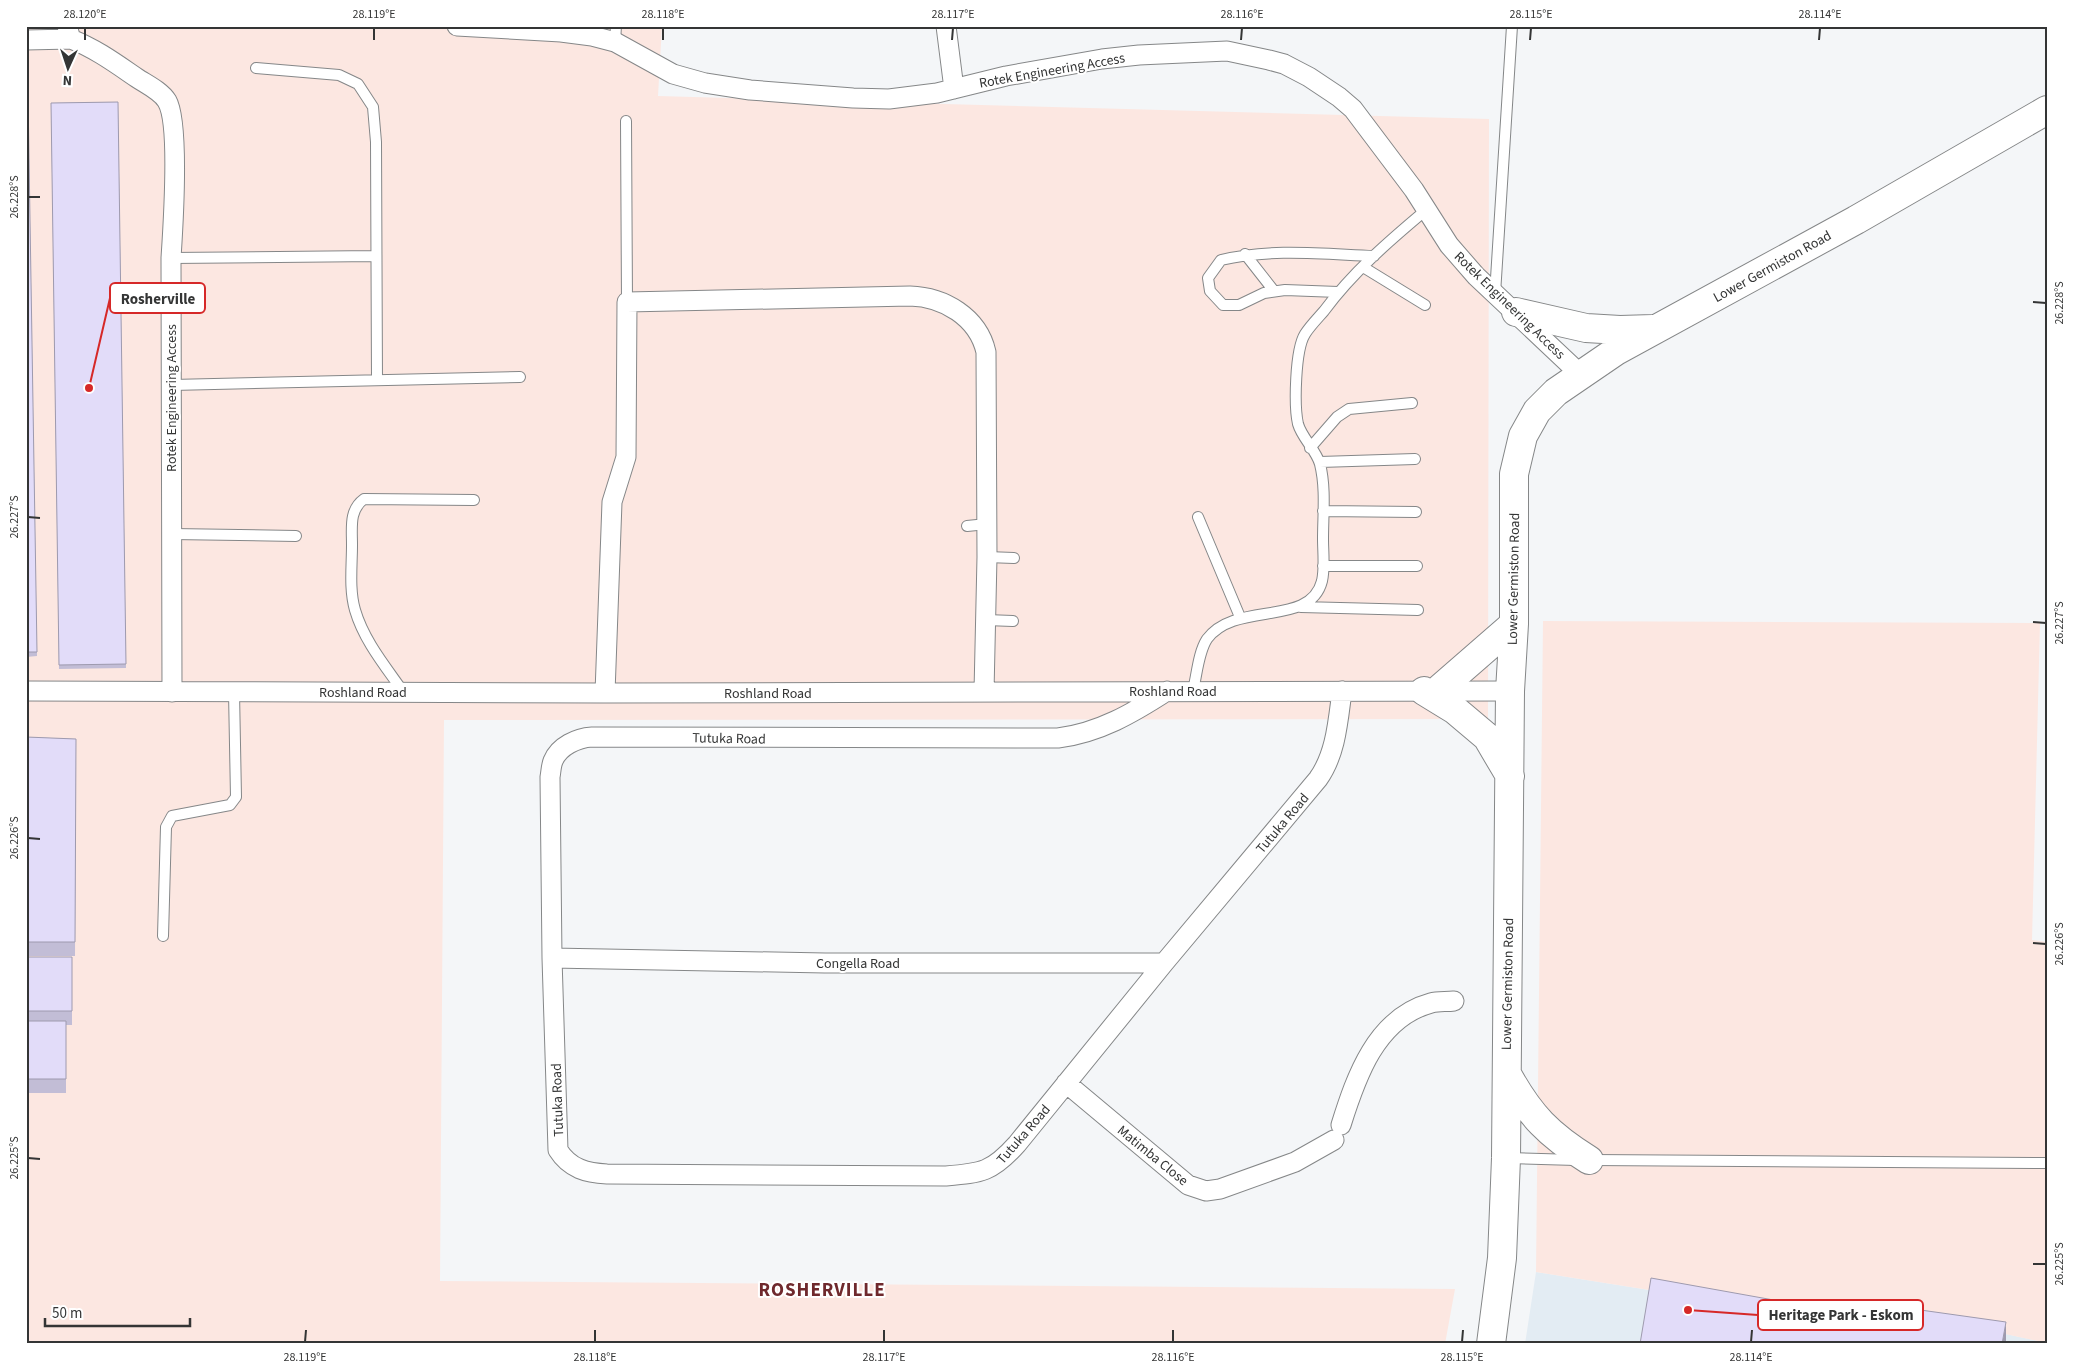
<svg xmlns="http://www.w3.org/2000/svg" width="2073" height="1370" viewBox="0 0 2073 1370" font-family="'Source Sans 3',sans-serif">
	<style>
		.built { fill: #e3ecf3 }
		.industrial { fill: #fce7e1 }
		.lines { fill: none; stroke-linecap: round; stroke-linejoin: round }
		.lane-casing { stroke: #858788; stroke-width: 12 }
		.street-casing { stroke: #858788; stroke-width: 21 }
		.secondary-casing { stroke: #858788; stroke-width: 30 }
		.lane { stroke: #fff; stroke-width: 10 }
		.street { stroke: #fff; stroke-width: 19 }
		.secondary { stroke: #fff; stroke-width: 28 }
		.wall { fill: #c2bdd6 }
		.shaded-wall { fill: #9e9aae }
		.building { fill: #e2dcf9; stroke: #9e9aae }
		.ticks { fill: none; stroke: #343535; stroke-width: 2 }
		.labels { text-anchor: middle; stroke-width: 4; stroke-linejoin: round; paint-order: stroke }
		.street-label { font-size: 14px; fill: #343535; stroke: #fff }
		.district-label { font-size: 19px; font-weight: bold; letter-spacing: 1px; fill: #6f292d; stroke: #fff }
		.leader { fill: none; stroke: #d62828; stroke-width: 2 }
		.callout-dot { fill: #d62828; stroke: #fff; stroke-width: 2 }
		.callout { fill: #fff; stroke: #d62828; stroke-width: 2 }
		.callout-label { font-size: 15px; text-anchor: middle; font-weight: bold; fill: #343535 }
		.neatline { fill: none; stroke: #343535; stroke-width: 2 }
		.ticks-label { font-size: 12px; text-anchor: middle; fill: #343535 }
	</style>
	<rect width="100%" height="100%" fill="#f4f6f8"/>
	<path class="built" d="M1536,1272L1831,1319L1922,1316L2039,1341L2038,1344H1525Z"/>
	<path class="industrial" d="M26,26H662L658,96L1489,119L1488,719L444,720L440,1281L1455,1289L1445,1344H26Z
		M1543,621L2040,623L2032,940L2047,942V1344H2038V1341L1922,1316L1831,1319L1536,1272Z"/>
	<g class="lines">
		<defs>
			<path id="lane" d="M615,42L616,26
				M256,68L339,75L358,84L373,107L376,142L377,380
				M626,121L627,302
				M1245,254L1274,291
				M171,258L376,256
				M1363,267L1425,305
				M1338,292L1285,290L1264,293L1239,305H1223L1210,291L1208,278L1221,260C1271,248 1323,254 1374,256
				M1495,294L1512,26
				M172,385L520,377
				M1310,448L1337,417L1349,409L1412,403
				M1320,462L1415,459
				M1323,511L1416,512
				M1198,517L1240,617
				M967,526L987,524
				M172,534L296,536
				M987,557L1014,558
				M1323,566H1417
				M1301,607L1418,610
				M986,620L1013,621
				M1193,690C1197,675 1198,653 1207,639C1236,600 1310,628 1322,581C1325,568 1323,552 1323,539C1323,515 1326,488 1320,464C1316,450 1302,438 1298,424C1294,406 1295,350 1305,334C1310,326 1318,318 1324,311C1353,272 1389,241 1426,210
				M404,693C386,667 364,641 355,610C349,589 352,566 352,545C352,527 349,510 364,499L474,500
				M163,936L166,827L172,816L230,805L236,797L234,692
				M1508,1158L1576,1160
				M1590,1160L2047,1163"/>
			<path id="street" d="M67,26L71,39C96,49 115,63 137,78C146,84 161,91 167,101C180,123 173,228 171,258L172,692
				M457,26L561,32L592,36L615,42L673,74L705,83L750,90L853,98L889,99L937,93L1006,76L1102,59L1139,55L1227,51L1269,60L1284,64L1309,77L1339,97L1353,109L1414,190L1449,245L1476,276L1580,374
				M946,26L954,89
				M26,40L71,39
				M26,691L605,693L1510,691
				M1167,691C1133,713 1099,733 1058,738L592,737C577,738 559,746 553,761C551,766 551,772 550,777L552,958L558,1150C570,1169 587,1173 607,1174L946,1176C982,1173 992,1172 1017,1144L1164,963L1318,779C1336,754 1338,721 1342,691
				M605,693L612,502L626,457L627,302L910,296C944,297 978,317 986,352L987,557L984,692
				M552,958L825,963H1164
				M1066,1083L1188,1185L1206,1191L1220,1189L1295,1162L1334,1140
				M1341,1125C1356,1077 1376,1018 1431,1003C1438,1001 1446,1002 1454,1001"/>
			<path id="secondary" d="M1516,312L1586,328L1620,330L1653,329
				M1424,691L1455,710L1487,737L1510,776
				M1437,691L1514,624
				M1507,1074C1530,1116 1549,1135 1589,1160
				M1491,1344L1502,1258L1506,1158L1510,691L1514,624V474L1523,436L1537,411L1556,392L1616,351L1856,220L2047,110"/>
		</defs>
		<use href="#lane" class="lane-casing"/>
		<use href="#street" class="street-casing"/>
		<use href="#secondary" class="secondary-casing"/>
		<use href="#lane" class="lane"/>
		<use href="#street" class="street"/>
		<use href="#secondary" class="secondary"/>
	</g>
	<path class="wall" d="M26,95H28L37,656L26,657Z
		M118,102L126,668L59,669L51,103Z
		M26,737L76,739L75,956H26Z
		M26,957H72V1025H66V1093H26Z"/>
	<path class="shaded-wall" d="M2006,1322V1344H2002Z"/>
	<path class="building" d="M26,95H28L37,652H26Z
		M118,102L126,664L59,665L51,103Z
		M26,737L76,739L75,942H26Z
		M26,957H72V1011H26Z
		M26,1021H66V1079H26Z
		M1651,1278L1846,1313L1847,1305L1891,1314L1892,1306L2006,1322L2002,1344H1640Z"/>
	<path class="ticks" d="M85,40V28M374,40V28M663,40V28M952,40L953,28M1241,40L1242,28M1530,40L1531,28M1819,40L1820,28M28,197H40M2033,302L2046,303M28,517L40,518M2033,622L2046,623M28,838L40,839M2033,943L2046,944M28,1158L40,1159M2033,1264H2046M305,1342L306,1330M595,1342V1330M884,1342V1330M1173,1342V1330M1462,1342L1463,1330M1751,1342L1752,1330"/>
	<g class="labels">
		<g class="street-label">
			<text transform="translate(1052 70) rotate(-10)" y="5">Rotek Engineering Access</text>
			<text transform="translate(1772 266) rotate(-29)" y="5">Lower Germiston Road</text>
			<text transform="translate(1510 305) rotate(44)" y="5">Rotek Engineering Access</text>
			<text transform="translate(171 398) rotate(-90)" y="5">Rotek Engineering Access</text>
			<text transform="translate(1513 579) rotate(-89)" y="5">Lower Germiston Road</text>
			<text x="1173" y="696">Roshland Road</text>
			<text x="363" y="697">Roshland Road</text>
			<text x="768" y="698">Roshland Road</text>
			<text transform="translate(729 738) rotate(1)" y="5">Tutuka Road</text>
			<text transform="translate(1282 823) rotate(-50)" y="5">Tutuka Road</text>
			<text x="858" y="968">Congella Road</text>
			<text transform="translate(1507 984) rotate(-89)" y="5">Lower Germiston Road</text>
			<text transform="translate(557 1100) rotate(-92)" y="5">Tutuka Road</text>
			<text transform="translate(1023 1134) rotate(-49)" y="5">Tutuka Road</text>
			<text transform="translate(1153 1155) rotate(39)" y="5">Matimba Close</text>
		</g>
		<g class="district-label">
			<text x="822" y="1296">ROSHERVILLE</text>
		</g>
	</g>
	<path class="leader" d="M89 388L110 298M1688 1310L1758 1315"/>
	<g class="callout-dot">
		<circle cx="89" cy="388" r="5"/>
		<circle cx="1688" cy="1310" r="5"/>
	</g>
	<g class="callout">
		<rect x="110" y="283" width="95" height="30" rx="5"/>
		<rect x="1758" y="1300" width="165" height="30" rx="5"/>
	</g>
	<g class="callout-label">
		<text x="158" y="304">Rosherville</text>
		<text x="1841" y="1320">Heritage Park - Eskom</text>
	</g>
	<rect width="2073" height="1370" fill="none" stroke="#ffffff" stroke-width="55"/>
	<g transform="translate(68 68) rotate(183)" stroke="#ffffff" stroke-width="4" paint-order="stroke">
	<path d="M0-4L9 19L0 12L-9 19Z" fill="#343535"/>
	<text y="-8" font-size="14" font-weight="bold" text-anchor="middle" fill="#343535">N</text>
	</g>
	<path d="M45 1318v8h145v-8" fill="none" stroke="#343535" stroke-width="2.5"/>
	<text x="52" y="1318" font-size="15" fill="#343535" stroke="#ffffff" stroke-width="4" paint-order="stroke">50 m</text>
	<rect x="28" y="28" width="2018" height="1314" class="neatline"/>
	<g class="ticks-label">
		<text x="85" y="18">28.120°E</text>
		<text x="374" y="18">28.119°E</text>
		<text x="663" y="18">28.118°E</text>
		<text x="953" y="18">28.117°E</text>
		<text x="1242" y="18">28.116°E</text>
		<text x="1531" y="18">28.115°E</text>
		<text x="1820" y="18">28.114°E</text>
		<text transform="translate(14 197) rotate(-90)" y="4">26.228°S</text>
		<text transform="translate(2059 303) rotate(-90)" y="4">26.228°S</text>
		<text transform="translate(14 517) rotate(-90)" y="4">26.227°S</text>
		<text transform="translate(2059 623) rotate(-90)" y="4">26.227°S</text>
		<text transform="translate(14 838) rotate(-90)" y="4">26.226°S</text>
		<text transform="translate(2059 944) rotate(-90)" y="4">26.226°S</text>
		<text transform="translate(14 1158) rotate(-90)" y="4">26.225°S</text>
		<text transform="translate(2059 1264) rotate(-90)" y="4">26.225°S</text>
		<text x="305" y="1361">28.119°E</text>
		<text x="595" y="1361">28.118°E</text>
		<text x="884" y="1361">28.117°E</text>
		<text x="1173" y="1361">28.116°E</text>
		<text x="1462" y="1361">28.115°E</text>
		<text x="1751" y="1361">28.114°E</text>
	</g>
</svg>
